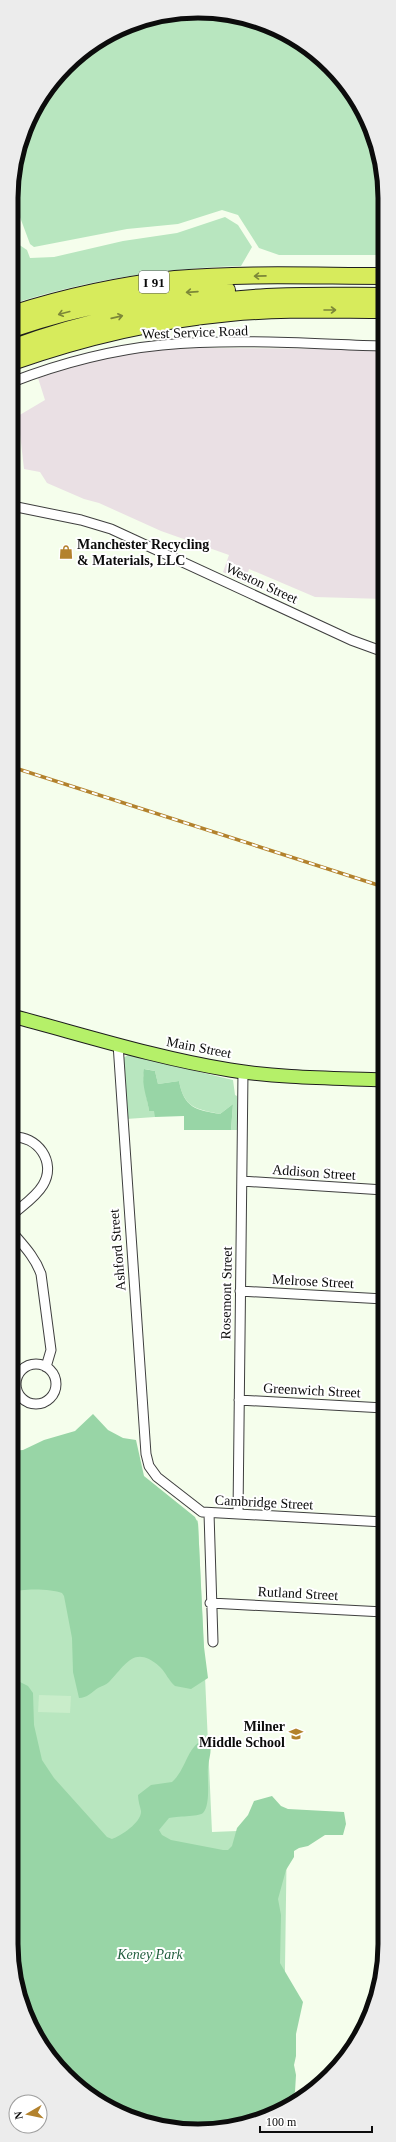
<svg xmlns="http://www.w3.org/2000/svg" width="396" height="2142" viewBox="0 0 396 2142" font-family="'Times New Roman',serif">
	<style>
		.industrial { fill: #eae0e4 }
		.green { fill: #b8e6bf }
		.forest { fill: #98d5a6 }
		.pitch { fill: #c9edca }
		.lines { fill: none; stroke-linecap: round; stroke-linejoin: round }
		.street-casing { stroke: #3f3f3f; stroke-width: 11 }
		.primary-casing { stroke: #1d1d1d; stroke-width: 15 }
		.highway-casing { stroke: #1d1d1d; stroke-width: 18 }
		.street { stroke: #fff; stroke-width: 9 }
		.primary { stroke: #b5f069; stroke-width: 13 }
		.highway { stroke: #d7eb5c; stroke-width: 16 }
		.rail-casing { stroke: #b3822d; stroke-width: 3.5 }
		.rail { stroke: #fff; stroke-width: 2; stroke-dasharray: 6; stroke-linecap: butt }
		.oneway { stroke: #7c8738 }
		.labels { text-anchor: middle; stroke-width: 4; stroke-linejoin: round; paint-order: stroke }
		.shield { fill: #fff; stroke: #555; stroke-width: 1 }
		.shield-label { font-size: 13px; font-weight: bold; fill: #0c0c0c }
		.street-label { font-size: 14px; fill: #0c0c0c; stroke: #fff }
		.poi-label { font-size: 14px; font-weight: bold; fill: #0c0c0c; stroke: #fff; text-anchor: start }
		.park-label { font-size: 14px; font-style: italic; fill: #215f3e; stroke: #fff }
		.rim { fill: none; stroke: #0c0c0c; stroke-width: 5 }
	</style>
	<rect width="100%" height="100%" fill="#f5feec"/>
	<path class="industrial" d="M202,348L384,349V599L315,597L249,569L245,583L223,572L229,555L161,531L99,503L84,499L47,483L40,472L24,469L18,416L45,400L38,378L80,364L122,355L164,349Z"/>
	<path class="green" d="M222,13L281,30L330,66L366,115L385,186V255H279L259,248L238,215L222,210L178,224L127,229L34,247L30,244L17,209L13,205V174L36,105L84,50L149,17Z
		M225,217L238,225L252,247L241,266C162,268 87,280 12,304L13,230L18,244L27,250L30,258L54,257L123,241L177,233Z
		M128,1055L233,1080L235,1095L237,1096V1130H231L233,1104L220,1114C196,1109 184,1108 179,1081L158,1084L155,1071L145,1069L143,1076L149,1111H155V1117L126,1119L123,1058Z
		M99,1441L198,1521L212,1832L287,1829L283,2107L258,2121L186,2131L115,2112L66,2076L25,2015L11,1944V1452Z"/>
	<path class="forest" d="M144,1069L155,1071L158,1084L179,1081C184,1108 196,1110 220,1114L233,1104L231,1130H184V1116L155,1117L154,1111H149C147,1096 141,1085 144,1069Z
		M93,1414L108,1430L123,1438L136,1440L144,1476L195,1517L198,1524L204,1647L208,1678L191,1689L175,1686C169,1681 166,1673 160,1667C134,1644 126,1665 109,1682C106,1685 101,1686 98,1688C92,1692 87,1698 79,1698L73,1672L72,1638L64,1596L62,1593C52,1589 21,1588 11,1593V1451L23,1450L44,1440L75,1431Z
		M11,1672L18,1681L28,1686L33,1693L34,1725L42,1760L54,1778L107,1837L112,1839C121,1836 142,1822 141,1811C140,1806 138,1801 138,1795L151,1785L172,1782C187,1769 187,1744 206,1739L210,1742C212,1751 209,1758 208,1767C207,1777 211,1805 203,1813C198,1817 176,1816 169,1818L159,1830L162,1835L171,1840L223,1850H228L232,1846L237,1828L248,1815L254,1801L272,1796L281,1806L288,1809L344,1812L346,1824L343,1835H325L308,1846L299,1848L294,1851V1857L286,1870L278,1899L281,1915L280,1963L303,2002L296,2034V2056L294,2065L296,2075L295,2092L286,2105L258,2121L186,2131L115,2112L66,2076L25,2015L11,1944Z"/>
	<path class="pitch" d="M39,1695L71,1696L70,1713L38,1712Z"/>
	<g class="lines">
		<defs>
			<path id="street" d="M12,382C61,363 111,350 162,345C236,338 311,344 384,346
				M12,506L81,520L111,529L351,640L384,652
				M118,1044L146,1454L149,1466L157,1477L202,1512L384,1522
				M242,1181L384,1190
				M12,1215C22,1206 36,1197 43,1185C57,1162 37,1135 12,1137
				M12,1232C23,1245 35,1257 41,1274L51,1350L46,1367
				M240,1291L384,1299
				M16 1384a20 20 0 1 1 40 0a20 20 0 1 1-40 0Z
				M239,1400L384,1408
				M209,1513L213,1642
				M238,1514L243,1072
				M210,1603L384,1612"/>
			<path id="primary" d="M12,1016C84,1035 156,1058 230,1070C280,1078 333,1078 384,1080"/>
			<path id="highway" d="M12,314C65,297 120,285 175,279C245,273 315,276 385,276
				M12,329C82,305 153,292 227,290
				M12,348C94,317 180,302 267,297C306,295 345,296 385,296
				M12,362C83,337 155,320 230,313C281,308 333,310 385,310"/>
		</defs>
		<use href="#street" class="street-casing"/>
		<use href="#primary" class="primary-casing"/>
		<use href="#highway" class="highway-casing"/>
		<use href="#street" class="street"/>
		<use href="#primary" class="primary"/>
		<use href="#highway" class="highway"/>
		<defs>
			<path id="rail" d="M12,767L384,887"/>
		</defs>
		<use href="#rail" class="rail-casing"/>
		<use href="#rail" class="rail"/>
	</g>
	<defs><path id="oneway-shaft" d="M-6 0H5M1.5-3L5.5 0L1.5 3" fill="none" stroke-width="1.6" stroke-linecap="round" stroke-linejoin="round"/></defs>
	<g class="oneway">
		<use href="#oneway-shaft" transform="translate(260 276) rotate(179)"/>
		<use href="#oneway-shaft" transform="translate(192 292) rotate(176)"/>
		<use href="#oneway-shaft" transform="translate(330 310)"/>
		<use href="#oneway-shaft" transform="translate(64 313) rotate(165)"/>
		<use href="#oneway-shaft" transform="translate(117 317) rotate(-13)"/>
	</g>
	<defs>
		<symbol id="shop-bare" viewBox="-9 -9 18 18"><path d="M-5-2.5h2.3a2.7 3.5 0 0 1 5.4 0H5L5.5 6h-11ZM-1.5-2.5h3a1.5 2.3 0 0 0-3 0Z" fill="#b3822d" stroke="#fff" stroke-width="2.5" paint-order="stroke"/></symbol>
		<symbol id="school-bare" viewBox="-9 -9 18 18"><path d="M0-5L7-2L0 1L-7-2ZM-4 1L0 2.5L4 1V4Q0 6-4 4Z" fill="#b3822d" stroke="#fff" stroke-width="2.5" paint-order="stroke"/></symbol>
	</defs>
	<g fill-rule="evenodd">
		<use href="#shop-bare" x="56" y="542" width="20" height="20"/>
		<use href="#school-bare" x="286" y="1724" width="20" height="20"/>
	</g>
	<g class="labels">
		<rect class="shield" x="139" y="271" width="30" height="22" rx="3"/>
		<g class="shield-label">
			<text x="154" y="287">I 91</text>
		</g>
		<g class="street-label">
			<text transform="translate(195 332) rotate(-2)" y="5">West Service Road</text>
			<text transform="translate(262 583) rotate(25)" y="5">Weston Street</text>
			<text transform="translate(199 1047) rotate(11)" y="5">Main Street</text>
			<text transform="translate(314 1172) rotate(4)" y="5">Addison Street</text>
			<text transform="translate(117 1250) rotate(-95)" y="5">Ashford Street</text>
			<text transform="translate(313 1281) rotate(3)" y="5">Melrose Street</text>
			<text transform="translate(226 1293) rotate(-89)" y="5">Rosemont Street</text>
			<text transform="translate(312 1390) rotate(3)" y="5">Greenwich Street</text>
			<text transform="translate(264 1502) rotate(3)" y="5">Cambridge Street</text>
			<text transform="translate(298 1593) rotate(3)" y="5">Rutland Street</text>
		</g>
		<g class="poi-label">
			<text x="77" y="549">Manchester Recycling<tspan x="77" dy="16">&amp; Materials, LLC</tspan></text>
			<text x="285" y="1731" text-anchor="end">Milner<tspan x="285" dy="16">Middle School</tspan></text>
		</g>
		<g class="park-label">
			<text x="150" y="1959">Keney Park</text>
		</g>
	</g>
	<path d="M0 0H396V2142H0ZM198 18H198A180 180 0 0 1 378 198V1944A180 180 0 0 1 198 2124H198A180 180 0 0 1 18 1944V198A180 180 0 0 1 198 18Z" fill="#ececec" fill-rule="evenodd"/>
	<path class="rim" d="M198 18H198A180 180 0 0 1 378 198V1944A180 180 0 0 1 198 2124H198A180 180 0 0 1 18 1944V198A180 180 0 0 1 198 18Z"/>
	<g transform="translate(28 2114) rotate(261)"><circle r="19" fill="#ffffff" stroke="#9e9e9e"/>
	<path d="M0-3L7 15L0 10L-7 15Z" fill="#b3822d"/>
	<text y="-6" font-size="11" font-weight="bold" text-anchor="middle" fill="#0c0c0c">N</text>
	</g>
	<path d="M260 2126v6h112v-6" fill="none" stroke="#0c0c0c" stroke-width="2"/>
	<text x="266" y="2126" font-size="12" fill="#0c0c0c" stroke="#ffffff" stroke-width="3" paint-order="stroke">100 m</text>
</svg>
